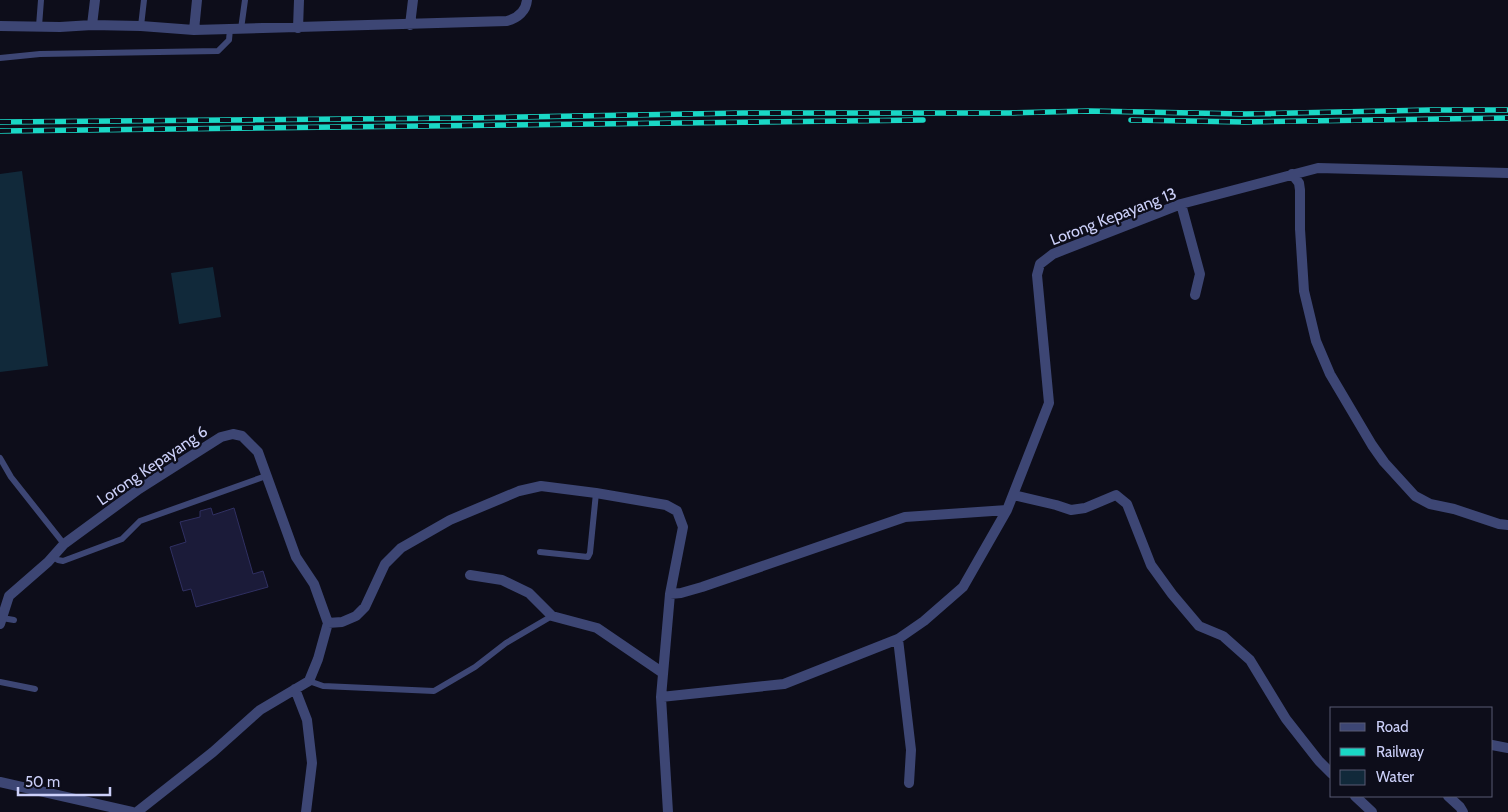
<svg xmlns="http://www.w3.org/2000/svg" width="1508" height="812" viewBox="0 0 1508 812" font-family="Cabin,sans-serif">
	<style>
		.water { fill: #11293a }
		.building { fill: #1b1b39; stroke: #303062 }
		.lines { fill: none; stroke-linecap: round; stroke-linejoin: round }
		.service { stroke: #3d4674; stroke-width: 6 }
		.minor { stroke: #3d4674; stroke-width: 10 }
		.rail-casing { stroke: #1ad7c5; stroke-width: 5.5 }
		.rail { stroke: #0d0d1a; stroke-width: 4; stroke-dasharray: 11; stroke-linecap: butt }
		.labels { text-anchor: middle; stroke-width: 4.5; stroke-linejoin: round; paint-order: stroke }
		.street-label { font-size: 16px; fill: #ccd0f9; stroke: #0d0d1a }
	</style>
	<rect width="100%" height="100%" fill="#0d0d1a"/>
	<path class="water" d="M22,171L48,366L0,372V174Z
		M213,267L221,317L179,324L171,273Z"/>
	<path class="building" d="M211,508L213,515L234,508L253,574L263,571L268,587L196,607L191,589L183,591L170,547L186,542L180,522L200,517V511Z"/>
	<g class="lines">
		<path class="service" d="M39,26L41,0
			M141,26L144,0
			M241,29L245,0
			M0,58L40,54L218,51L229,40L230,29
			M0,458L11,477L64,544
			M540,552L588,557L590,553L596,493
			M53,557L58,560L63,561L122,539L140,521L266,476
			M2,618L14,620
			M309,681L323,686L434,691L475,667L506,643L552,616
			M0,682L35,689"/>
		<path class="minor" d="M92,25L95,0
			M410,25L413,0
			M0,26L60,27L92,25L141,26L194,30L507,21C518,18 526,11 527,0
			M298,28L299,0
			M194,30L197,0
			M1292,174L1299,183L1300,190V229L1304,291L1316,341L1330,374L1372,445L1384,462L1415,496L1430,504L1454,509L1499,524L1508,525
			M1181,204L1200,274L1195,295
			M1013,495L1056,505L1071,510L1085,508L1116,495L1127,504L1151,565L1172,594L1199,626L1223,636L1250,660L1286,719L1319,761L1332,774
			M470,575L502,580L529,593L552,616L597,628L663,673
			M670,594L681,593L702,587L905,517L1007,510
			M328,623L342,622L356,616L365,607L385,564L401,548L450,520L519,491L541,486L596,493L666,505L677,511L683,527L670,594L661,697L668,812
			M0,624L9,596L48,562L64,544L139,489L221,437L233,434L242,436L258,452L296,557L314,584L328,623L318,659L309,681L260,710L213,752L137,812
			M898,639L911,750L909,783
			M295,689L307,720L312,763L306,812
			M661,697L784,684L898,639L924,621L963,587L1007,510L1049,403L1037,275L1040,264L1053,254L1181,204L1318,168L1508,173
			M1492,745L1508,748
			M0,782L132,812
			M1355,796L1372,812
			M1448,796L1460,807L1463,812"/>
		<defs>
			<path id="rail" d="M1131,120L1244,122L1508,118
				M0,122L469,118L743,113H1009L1090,111L1245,114L1430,110H1508
				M0,131L923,120"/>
		</defs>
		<use href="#rail" class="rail-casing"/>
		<use href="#rail" class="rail"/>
	</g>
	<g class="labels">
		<g class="street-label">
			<text transform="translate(1113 216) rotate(-21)" y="6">Lorong Kepayang 13</text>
			<text transform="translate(152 465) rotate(-34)" y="6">Lorong Kepayang 6</text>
		</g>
	</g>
	<rect x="1330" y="707" width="162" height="90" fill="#0d0d1a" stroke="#595b73"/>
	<rect x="1340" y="723" width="25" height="8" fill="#3d4674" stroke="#595b73"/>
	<text x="1376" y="732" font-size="15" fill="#ccd0f9">Road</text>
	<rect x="1340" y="748" width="25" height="8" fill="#1ad7c5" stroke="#595b73"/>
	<text x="1376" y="757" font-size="15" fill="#ccd0f9">Railway</text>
	<rect x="1340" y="770" width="25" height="15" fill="#11293a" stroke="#595b73"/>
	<text x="1376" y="782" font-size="15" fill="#ccd0f9">Water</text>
	<path d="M18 787v8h92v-8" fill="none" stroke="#ccd0f9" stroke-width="2.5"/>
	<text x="25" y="787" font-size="15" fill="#ccd0f9" stroke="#0d0d1a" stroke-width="4" paint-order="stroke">50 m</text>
</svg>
